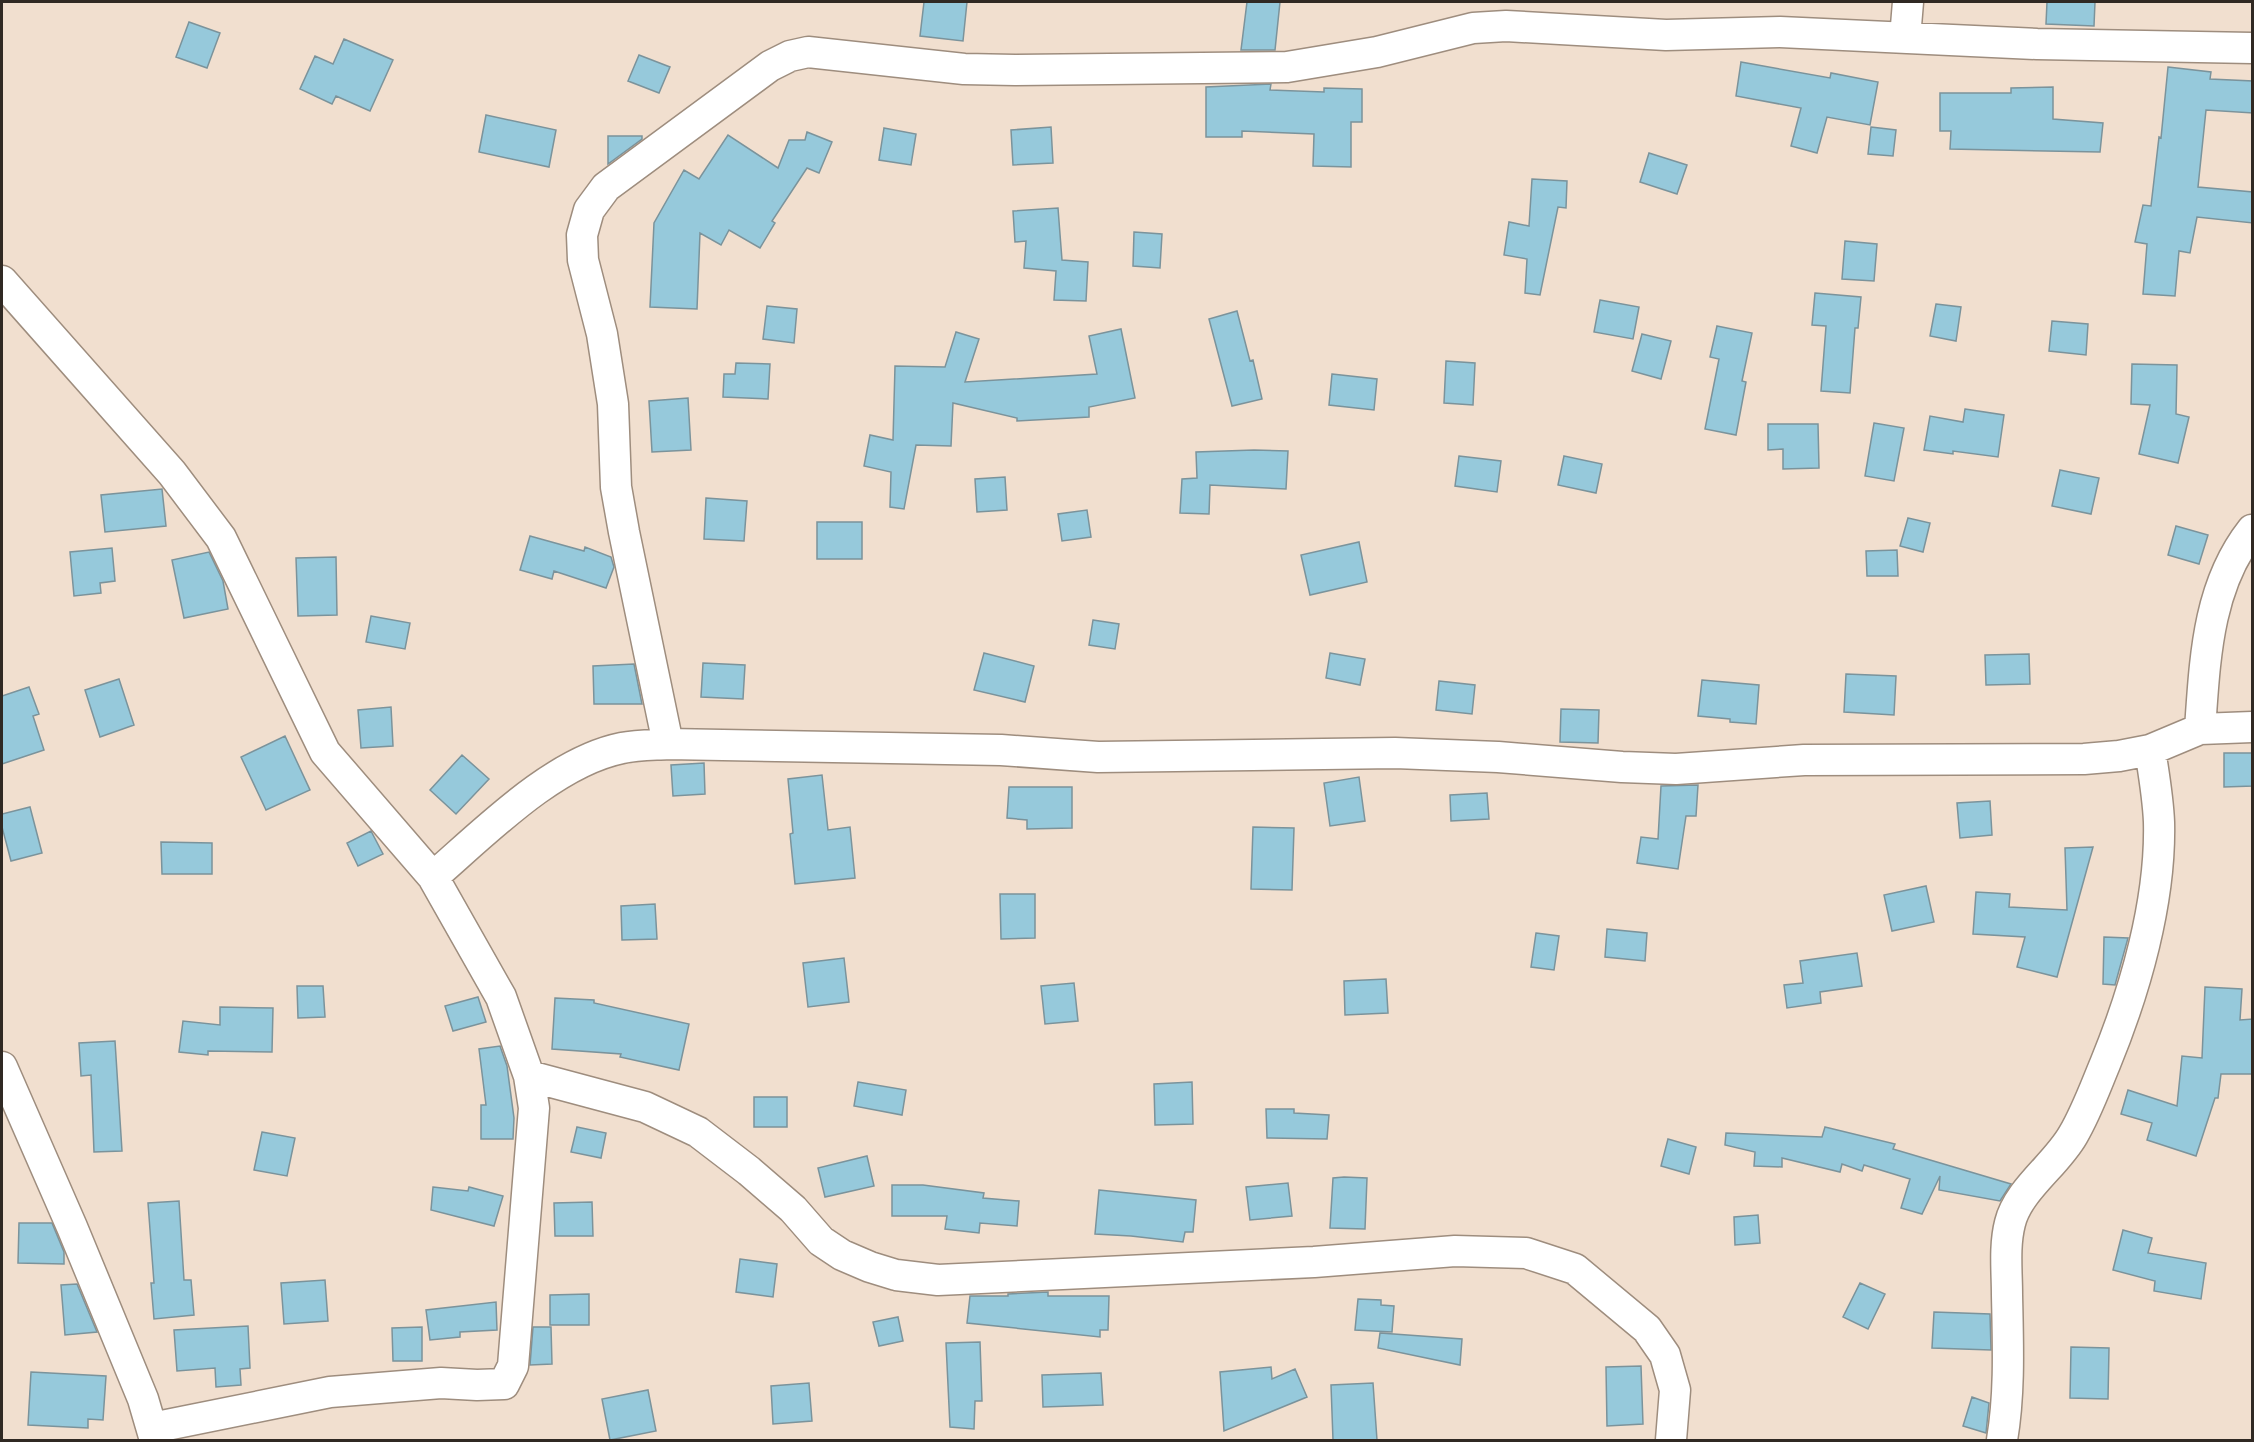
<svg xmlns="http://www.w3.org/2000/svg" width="2254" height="1442" viewBox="0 0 2254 1442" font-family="Bitter,serif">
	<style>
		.building { fill: #96c9db; stroke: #7b939b; stroke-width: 1.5 }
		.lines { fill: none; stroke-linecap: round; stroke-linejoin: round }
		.minor-casing { stroke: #9e8d7e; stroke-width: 33 }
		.minor { stroke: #fff; stroke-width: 30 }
	</style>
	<rect width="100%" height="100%" fill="#f1dfcf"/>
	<path class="building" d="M924,2H967L963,41L920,36Z
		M1247,2H1280L1275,50H1241Z
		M2047,2H2095L2094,26L2046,24Z
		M189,22L220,33L207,68L176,57Z
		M344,39L393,60L370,111L336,96L332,104L300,89L315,56L333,64Z
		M639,55L670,67L659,93L628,81Z
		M1741,62L1830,78L1831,73L1878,82L1870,125L1827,117L1817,153L1791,146L1801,108L1736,96Z
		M2168,67L2211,72L2210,79L2253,81V113L2206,110L2198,187L2253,192V223L2197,217L2190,253L2179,251L2175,296L2143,294L2147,244L2135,242L2143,205L2151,206L2159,137L2161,138Z
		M1271,84L1270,90L1324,92V88L1362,89V122H1351V167L1313,166L1314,134L1242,131V137H1206V87Z
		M2053,87V119L2103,123L2100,152L1950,149L1951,131H1940V93H2011V88Z
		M486,115L556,130L549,167L479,152Z
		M1051,127L1053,163L1013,165L1011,130Z
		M1871,127L1896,130L1893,156L1868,154Z
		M884,128L916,134L911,165L879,160Z
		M807,132L832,142L819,173L807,168L772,221L775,223L760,248L729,230L721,245L700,233L697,309L650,307L654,223L684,170L699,179L728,135L778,168L789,140H805Z
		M608,136H642V139L608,164Z
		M1649,153L1687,165L1677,194L1640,182Z
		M1532,179L1567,181L1566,208L1558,207L1540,295L1525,293L1527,259L1504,255L1509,222L1529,226Z
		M1058,208L1062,260L1088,262L1086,301L1054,300L1056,271L1024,268L1026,241L1015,242L1013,211Z
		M1134,232L1162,234L1160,268L1133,266Z
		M1845,241L1877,244L1874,281L1842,279Z
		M1815,293L1861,297L1858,328H1855L1850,393L1821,391L1826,326L1812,325Z
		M1600,300L1639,307L1633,339L1594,332Z
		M1936,304L1961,307L1956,341L1930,336Z
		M767,306L797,309L794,343L763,339Z
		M1237,311L1250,361L1253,360L1262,399L1232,406L1209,319Z
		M2052,321L2088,324L2086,355L2049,351Z
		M1717,326L1752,333L1742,381L1746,382L1736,435L1705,429L1719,359L1710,357Z
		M1121,329L1135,398L1089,407V417L1017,421V418L953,403L951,446L916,445L904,509L890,507L891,472L864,466L870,435L893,440L895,366L945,367L956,332L979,339L965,382L1097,374L1089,336Z
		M1642,334L1671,341L1661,379L1632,371Z
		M1446,361L1475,363L1473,405L1444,403Z
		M736,363L770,364L768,399L723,397L724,374H735Z
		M2132,364L2177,365L2176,414L2189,417L2178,463L2139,454L2150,405L2131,404Z
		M1332,374L1377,379L1374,410L1329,405Z
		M688,398L691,450L652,452L649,401Z
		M1965,409L2004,415L1998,457L1953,451V454L1924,450L1930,416L1963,422Z
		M1874,423L1904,428L1894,481L1865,476Z
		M1768,424H1818L1819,468L1783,469V449L1768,450Z
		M1254,450L1288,451L1286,489L1210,485L1209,514L1180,513L1182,479L1197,478L1196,452Z
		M1459,456L1501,461L1497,492L1455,486Z
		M1564,456L1602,464L1596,493L1558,485Z
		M2060,470L2099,478L2091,514L2052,506Z
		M1005,477L1007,510L977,512L975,479Z
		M162,489L166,526L105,532L101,495Z
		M706,498L747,501L744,541L704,539Z
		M1087,510L1091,537L1062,541L1058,514Z
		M1908,518L1930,523L1923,552L1900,546Z
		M817,522H862V559H817Z
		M2176,526L2208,535L2199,564L2168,555Z
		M530,536L584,551L585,547L611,557L614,567L606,588L554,571L552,579L520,570Z
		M1359,542L1367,582L1310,595L1301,555Z
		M112,548L115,581L100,583L101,593L74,596L70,552Z
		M1897,550L1898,576H1867L1866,551Z
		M209,552L223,581L228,609L184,618L172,560Z
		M336,557L337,615L298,616L296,558Z
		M371,616L410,623L405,649L366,642Z
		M1093,620L1119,624L1115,649L1089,645Z
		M984,653L1034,666L1025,702L974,690Z
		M1330,653L1365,659L1360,685L1326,678Z
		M2029,654L2030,684L1986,685L1985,655Z
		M703,663L745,665L743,699L701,697Z
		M634,664L642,704H594L593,666Z
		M1846,674L1896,676L1894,715L1844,712Z
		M119,679L134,725L100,737L85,690Z
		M1702,680L1759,685L1756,724L1730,722V719L1698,716Z
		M1439,681L1475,685L1472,714L1436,710Z
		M29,687L39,714L33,716L44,750L2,764V696Z
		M391,707L393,746L361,748L358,710Z
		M1561,709L1599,710L1598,743L1560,742Z
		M285,736L310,790L266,810L241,757Z
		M2224,753H2253V786L2224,787Z
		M462,755L489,779L456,814L430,790Z
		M704,763L705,794L673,796L671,765Z
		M822,775L828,830L850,827L855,878L795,884L790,834L793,833L788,779Z
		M1359,777L1365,821L1330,826L1324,783Z
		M1698,785L1696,816H1686L1678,869L1637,863L1641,837L1658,839L1661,786Z
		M1009,787H1072V828L1027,829V820L1007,818Z
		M1487,793L1489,819L1451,821L1450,795Z
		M1990,801L1992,835L1960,838L1957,803Z
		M30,807L42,853L11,861L2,827V814Z
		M1253,827L1294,828L1292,890L1251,889Z
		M371,831L383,854L358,866L347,843Z
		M161,842L212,843V874H162Z
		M2093,847L2057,977L2017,967L2025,937L1973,934L1976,892L2010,894L2009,907L2067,910L2065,848Z
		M1926,886L1934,922L1892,931L1884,895Z
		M1000,894H1035V938L1001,939Z
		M655,904L657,939L622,940L621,906Z
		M1607,929L1647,933L1645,961L1605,957Z
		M1536,933L1559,936L1554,970L1531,967Z
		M2104,937L2128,938L2115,985L2103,984Z
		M1857,953L1862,986L1820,992L1821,1003L1787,1008L1784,985L1803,983L1800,961Z
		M844,958L849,1002L808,1007L803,963Z
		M1386,979L1388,1013L1345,1015L1344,981Z
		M1074,983L1078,1021L1045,1024L1041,986Z
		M297,986H323L325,1017L298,1018Z
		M2205,987L2242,989L2240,1020L2253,1019V1074H2221L2218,1098H2215L2196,1156L2147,1140L2152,1123L2121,1114L2128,1090L2177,1106L2182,1056L2202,1058Z
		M478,997L486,1022L453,1031L445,1006Z
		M555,998L594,1000V1003L689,1024L679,1070L620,1057L621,1054L552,1049Z
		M220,1007L273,1008L272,1052L208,1051V1055L179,1052L183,1021L220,1025Z
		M115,1041L122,1151L94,1152L91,1075L81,1076L79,1043Z
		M500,1046L507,1066L514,1118L513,1139H481V1105H486L479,1049Z
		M858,1082L906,1090L902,1115L854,1106Z
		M1192,1082L1193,1124L1155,1125L1154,1084Z
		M754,1097H787V1127H754Z
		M1266,1109H1294V1113L1329,1115L1327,1139L1267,1138Z
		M577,1127L606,1133L601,1158L571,1152Z
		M1825,1127L1895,1144L1893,1149L2011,1184L2000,1201L1939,1190L1940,1176L1922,1214L1901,1208L1910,1179L1864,1165L1862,1171L1842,1164L1840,1172L1782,1158V1167L1754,1166L1755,1152L1725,1145L1726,1133L1822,1137Z
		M262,1132L295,1138L287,1176L254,1170Z
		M1668,1139L1696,1147L1689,1174L1661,1166Z
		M867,1156L874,1186L825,1197L818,1168Z
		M1344,1177L1367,1178L1365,1229L1330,1228L1333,1178Z
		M1288,1183L1292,1216L1250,1220L1246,1187Z
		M892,1185H923L984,1193L983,1198L1019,1201L1017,1226L980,1223L979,1233L945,1229L947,1216H892Z
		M433,1187L468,1191L469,1187L503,1196L494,1226L431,1210Z
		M1099,1190L1196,1200L1193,1232H1185L1183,1242L1131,1236L1095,1234Z
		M179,1201L184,1280H191L194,1315L154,1319L151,1283H154L148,1203Z
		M592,1202L593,1236H555L554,1203Z
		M1758,1215L1760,1243L1735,1245L1734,1217Z
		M19,1223H52L64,1252V1264L18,1263Z
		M2123,1230L2152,1238L2148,1253L2206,1263L2201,1299L2154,1291L2155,1281L2113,1270Z
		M740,1259L777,1264L773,1297L736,1292Z
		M325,1280L328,1321L284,1324L281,1283Z
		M1860,1283L1885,1294L1868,1329L1843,1317Z
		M77,1284L97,1332L65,1335L61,1285Z
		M1048,1292V1296H1109L1108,1330H1100V1337L967,1323L970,1296H1008V1294Z
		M589,1294V1325H550V1295Z
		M1358,1299L1381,1300V1305L1394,1306L1392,1332L1355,1330Z
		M496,1302L497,1330L460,1332V1337L430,1340L426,1310Z
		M1934,1312L1990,1314L1991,1350L1932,1348Z
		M898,1317L903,1341L879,1346L873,1322Z
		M248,1326L250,1368L240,1369L241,1385L216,1387L215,1368L177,1371L174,1330Z
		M422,1327V1361H393L392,1328Z
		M533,1327H551L552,1364L530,1365Z
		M1380,1333L1462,1339L1460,1365L1378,1348Z
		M980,1342L982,1401H975L974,1429L950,1427L946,1343Z
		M2071,1347L2109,1348L2108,1399L2070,1398Z
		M1641,1366L1643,1424L1607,1426L1606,1367Z
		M1271,1367L1272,1379L1295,1369L1307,1397L1224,1431L1220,1372Z
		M31,1372L106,1376L103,1420L88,1419V1428L28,1425Z
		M1101,1373L1103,1405L1043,1407L1042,1375Z
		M809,1383L812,1421L773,1424L771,1386Z
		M1373,1383L1377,1440H1333L1331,1385Z
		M648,1390L656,1431L610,1440L602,1399Z
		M1972,1397L1989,1403L1986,1433L1963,1426Z"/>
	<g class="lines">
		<defs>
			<path id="minor" d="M1905,38L1908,2
				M2,281L172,473L221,538L325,752L433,877L501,997L529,1076L534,1108L513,1366L504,1384L477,1385L441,1383L330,1392L152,1428
				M2200,729C2205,660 2207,587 2252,530
				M668,744L624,532L616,487L613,404L602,334L583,260L582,235L589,210L606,187L770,66L790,56L808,52L964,69L1015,70L1287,67L1377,52L1473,28L1506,26L1666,35L1780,32L2037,44L2252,48
				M433,877C485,832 553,762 622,748C637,745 653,745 668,744L1001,750L1098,757L1395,753L1498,757L1622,767L1676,769L1804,760L2084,759L2119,756L2150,750L2200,729L2252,727
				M2,1067L72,1227L143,1399L155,1440
				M529,1076L645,1107L698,1132L749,1171L793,1209L821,1241L842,1255L870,1267L896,1275L938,1280L1314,1262L1455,1251L1526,1253L1575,1269L1647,1329L1665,1355L1675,1390L1671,1440
				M2002,1440C2010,1393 2008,1344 2007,1295C2007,1272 2004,1246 2010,1223C2018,1190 2056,1165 2073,1135C2086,1113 2095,1088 2105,1064C2135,991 2161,902 2159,822C2158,798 2154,774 2150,750"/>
		</defs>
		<use href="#minor" class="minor-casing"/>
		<use href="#minor" class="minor"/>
	</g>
	<rect width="2254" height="1442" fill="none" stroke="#302923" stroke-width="6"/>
</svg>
